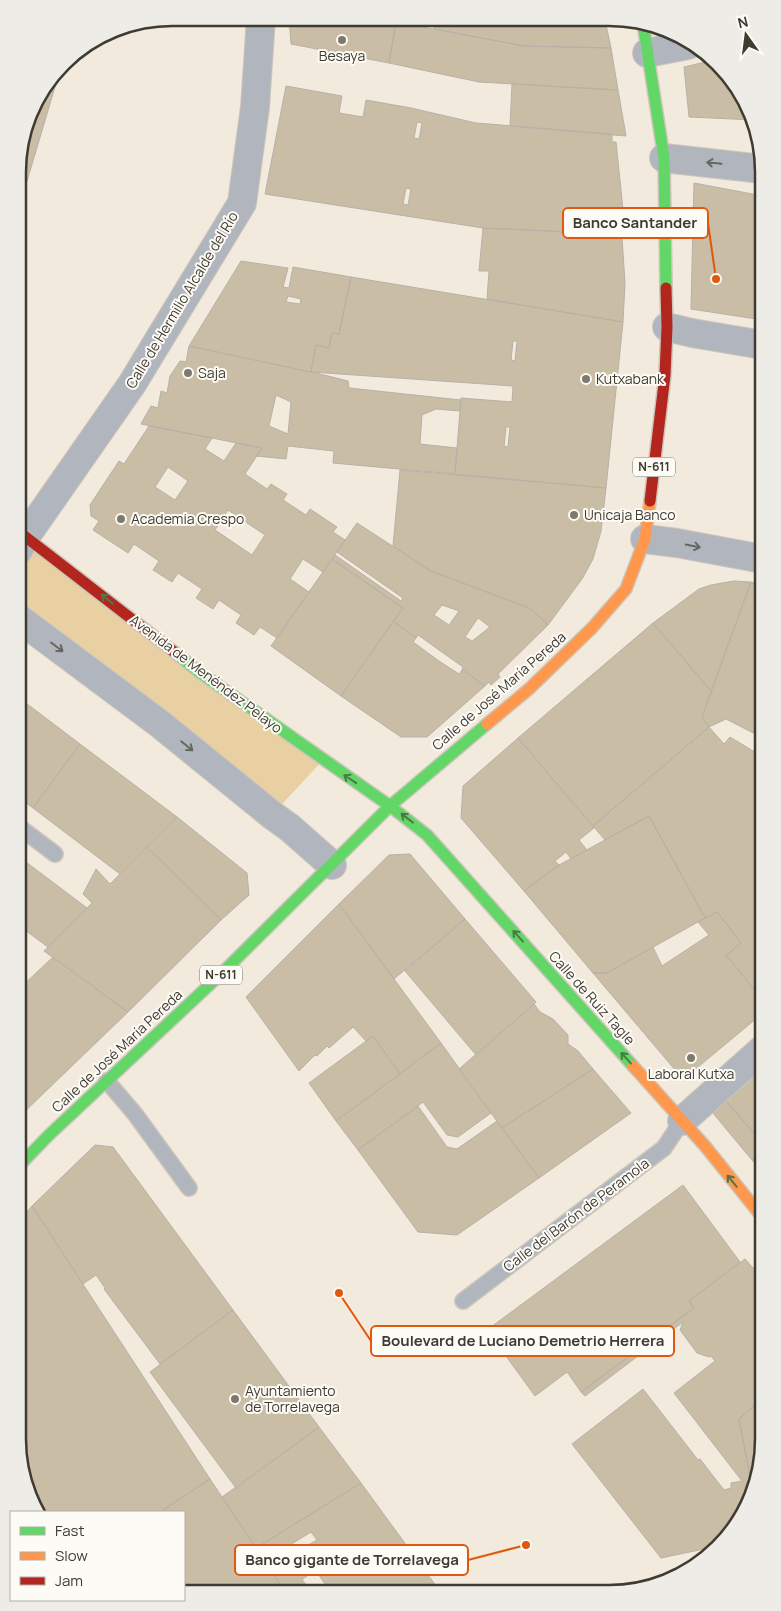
<svg xmlns="http://www.w3.org/2000/svg" width="781" height="1611" viewBox="0 0 781 1611" font-family="Manrope,sans-serif">
	<style>
		.green { fill: #e8d0a3 }
		.building { fill: #cabda5; stroke: #b7b1a6; fill-rule: evenodd }
		.lines { fill: none; stroke-linecap: round; stroke-linejoin: round }
		.lane-casing { stroke: #cdc6bb; stroke-width: 18 }
		.street-casing { stroke: #cdc6bb; stroke-width: 30 }
		.fast-casing { stroke: #cdc6bb; stroke-width: 14 }
		.slow-casing { stroke: #cdc6bb; stroke-width: 14 }
		.jam-casing { stroke: #cdc6bb; stroke-width: 14 }
		.lane { stroke: #b1b6be; stroke-width: 15 }
		.street { stroke: #b1b6be; stroke-width: 28 }
		.fast { stroke: #63d668; stroke-width: 11 }
		.slow { stroke: #ff974d; stroke-width: 11 }
		.jam { stroke: #b3261e; stroke-width: 11 }
		.oneway { stroke: #686662 }
		.oneway2 { stroke: #4e7947 }
		.poi-dot { fill: #7e786d; stroke: #fdfbf6; stroke-width: 2 }
		.labels { text-anchor: middle; stroke-width: 4; stroke-linejoin: round; paint-order: stroke }
		.shield { fill: #fdfbf6; stroke: #79756c; stroke-width: 1 }
		.shield-label { font-size: 12px; font-weight: bold; fill: #403b31 }
		.poi-label { font-size: 14px; fill: #403b31; stroke: #fdfbf6; text-anchor: start }
		.street-label { font-size: 14px; fill: #403b31; stroke: #fdfbf6 }
		.rim { fill: none; stroke: #403b31; stroke-width: 2.5 }
		.leader { fill: none; stroke: #e0580e; stroke-width: 2 }
		.callout-dot { fill: #e0580e; stroke: #fdfbf6; stroke-width: 2 }
		.callout { fill: #fdfbf6; stroke: #e0580e; stroke-width: 2 }
		.callout-label { font-size: 15px; text-anchor: middle; font-weight: bold; fill: #403b31 }
	</style>
	<rect width="100%" height="100%" fill="#f2eadc"/>
	<path class="green" d="M26,536L323,760L272,815L18,619V551Z"/>
	<path class="building" d="M289,18L379,19L396,22L389,63L291,44Z
		M379,19H408V24L396,22Z
		M434,19L605,20L611,48L524,46L434,29Z
		M396,22L524,46L611,48L618,90L479,82L389,63Z
		M714,60L754,120L689,117L684,67Z
		M60,70L19,208V152L34,103Z
		M512,84L618,90L626,136L510,126Z
		M286,86L342,96L339,113L363,117L366,100L411,108L476,123L612,134V142H616L624,219H620L622,238L551,231L483,228L265,194ZM417,122L422,123L419,139L414,138ZM406,188L411,189L408,205L403,204Z
		M694,183L763,196V320L691,309Z
		M483,228L551,231L622,238L625,283L623,322L487,299L489,271H479Z
		M241,261L288,268L283,287L289,288L293,267L351,277L339,334L332,333L329,348L316,345L311,372L189,346ZM288,296L301,299L300,304L286,302Z
		M351,277L623,322L606,488L455,474L461,398L512,402L513,386L311,372L316,345L329,348L332,333L339,334ZM513,341H517L515,361L511,360ZM506,427H510L508,447L504,446Z
		M189,346L324,375L348,381L349,388L461,400L460,411L436,409L422,415L420,444L457,448L455,474L333,463L334,451L288,446L286,459L256,456L262,448L141,424L151,406L158,408L161,391L167,393L170,376L180,361L186,362ZM276,395L291,402L288,434L269,426Z
		M149,426L212,438L205,449L224,461L236,443L262,448L245,474L267,489L271,484L287,494L283,500L306,515L310,509L337,527L333,532L345,540L323,572L303,559L290,579L309,592L277,638L260,627L254,635L236,623L241,615L219,600L213,609L196,598L202,589L178,573L172,582L153,570L159,561L134,544L128,553L93,530L99,521L91,516L90,505L119,461L124,464ZM168,467L188,481L175,500L155,487ZM228,510L265,535L252,555L215,530Z
		M400,470L606,488L601,531L593,559L582,579L548,625L529,608L431,571L393,546Z
		M357,523L431,571L529,608L548,625L498,674L500,677L491,685L489,682L485,686L462,669L463,667L418,635L416,638L393,621L403,608L332,559L335,555L401,601L403,598L337,552ZM442,605L459,611L449,625L434,615ZM478,618L490,627L472,641L465,637Z
		M332,559L403,608L341,696L271,646Z
		M734,581L751,582L711,691L653,623L699,589L711,585Z
		M751,582L763,585V738L726,719L709,727L702,718Z
		M393,621L416,638L413,642L439,661L459,674L462,670L485,686L427,737H401L341,696Z
		M653,623L711,691L702,718L709,727L593,826L518,738Z
		M18,697L80,744L33,808L18,797Z
		M709,727L724,744L730,737L763,757V986L760,989L763,993V1000L726,955L741,943L717,912L705,918L649,816L605,840L593,826Z
		M518,738L594,828L579,840L587,850L571,859L566,852L555,861L559,865L524,891L461,818L463,786Z
		M80,744L177,817L120,874L33,808Z
		M649,816L705,918L607,973H593L524,891L559,865Z
		M177,817L247,873L249,895L221,920L147,847Z
		M147,847L221,920L128,1012L44,951L92,903L83,894L96,869L110,884Z
		M410,854L465,919L394,979L339,904L389,855Z
		M18,856L87,908L48,947L18,925Z
		M339,904L441,1043L400,1074L373,1036L366,1041L353,1027L329,1048L327,1046L317,1056L315,1055L299,1071L246,997Z
		M717,912L741,943L726,955L763,1000V1013L692,1072L676,1071L593,973H607L653,947L662,966L709,935L698,922Z
		M465,919L536,1002L476,1055L405,971Z
		M53,957L128,1012L18,1118V990Z
		M534,1004L540,1012L553,1019L568,1035V1044L578,1051L593,1069L502,1128L459,1069Z
		M373,1036L400,1074L336,1121L309,1083Z
		M441,1043L491,1113L458,1137L447,1135L423,1102L358,1150L336,1121Z
		M763,1061V1144L722,1096Z
		M593,1069L631,1113L539,1178L502,1128Z
		M722,1096L763,1144V1151L752,1160L712,1112Z
		M418,1106L447,1147L457,1149L497,1121L539,1178L457,1235L418,1232L358,1150Z
		M95,1145L113,1147L233,1310L160,1364L104,1289L105,1288L96,1275L83,1284L32,1206Z
		M763,1151V1173L752,1160Z
		M683,1185L740,1262L689,1301L694,1308L581,1392L567,1372L535,1396L487,1330Z
		M32,1206L210,1479L160,1512H42L26,1488L18,1439V1222Z
		M745,1259L763,1279V1398L739,1419L753,1492L752,1498L731,1533L718,1546L661,1558L572,1444L643,1389L698,1460L700,1459L724,1490L731,1488V1483L742,1481L674,1393L715,1361L711,1356L709,1357L697,1353L680,1330L683,1322L585,1396L581,1392L694,1308L689,1301Z
		M233,1310L319,1427L236,1488L150,1372Z
		M763,1398V1449L753,1492L739,1419Z
		M319,1427L361,1483L256,1548L222,1497Z
		M210,1479L286,1593L184,1592V1512H160Z
		M361,1483L439,1590L437,1593H286L256,1548ZM311,1532L317,1540L287,1557L282,1550ZM316,1571L325,1584L311,1593L302,1579Z"/>
	<g class="lines">
		<defs>
			<path id="lane" d="M18,826L55,854
				M107,1081L135,1114L189,1188
				M463,1301L664,1148L682,1121"/>
			<path id="street" d="M647,53L688,45
				M664,158L763,169
				M667,327L692,333L763,345
				M645,539L677,543L763,559
				M18,551L26,536L132,384L242,203L255,107L261,18
				M18,618L160,724L272,815L290,828L332,865
				M682,1121L763,1049"/>
			<path id="fast" d="M643,23L664,158L666,288
				M173,651L199,672L390,806L427,835L633,1066
				M18,1167L49,1135L220,975L390,806L487,724"/>
			<path id="slow" d="M487,724L529,689L592,628L626,589L645,539L650,501
				M633,1066L705,1146L763,1218"/>
			<path id="jam" d="M650,501L665,375L667,327L666,288
				M18,531L173,651"/>
		</defs>
		<use href="#lane" class="lane-casing"/>
		<use href="#street" class="street-casing"/>
		<use href="#fast" class="fast-casing"/>
		<use href="#slow" class="slow-casing"/>
		<use href="#jam" class="jam-casing"/>
		<use href="#lane" class="lane"/>
		<use href="#street" class="street"/>
		<use href="#fast" class="fast"/>
		<use href="#slow" class="slow"/>
		<use href="#jam" class="jam"/>
	</g>
	<defs><path id="oneway-shaft" d="M-6 0H5M1.5-3L5.5 0L1.5 3" fill="none" stroke-width="1.6" stroke-linecap="round" stroke-linejoin="round" transform="scale(1.25)"/></defs>
	<g class="oneway">
		<use href="#oneway-shaft" transform="translate(714 163) rotate(-174)"/>
		<use href="#oneway-shaft" transform="translate(693 546) rotate(11)"/>
		<use href="#oneway-shaft" transform="translate(57 647) rotate(37)"/>
		<use href="#oneway-shaft" transform="translate(187 746) rotate(39)"/>
	</g>
	<g class="oneway2">
		<use href="#oneway-shaft" transform="translate(107 599) rotate(-142)"/>
		<use href="#oneway-shaft" transform="translate(350 779) rotate(-146)"/>
		<use href="#oneway-shaft" transform="translate(407 818) rotate(-142)"/>
		<use href="#oneway-shaft" transform="translate(518 936) rotate(-132)"/>
		<use href="#oneway-shaft" transform="translate(626 1058) rotate(-132)"/>
		<use href="#oneway-shaft" transform="translate(732 1181) rotate(-129)"/>
	</g>
	<g class="poi-dot">
		<circle cx="342" cy="40" r="5"/>
		<circle cx="188" cy="373" r="5"/>
		<circle cx="586" cy="379" r="5"/>
		<circle cx="574" cy="515" r="5"/>
		<circle cx="121" cy="519" r="5"/>
		<circle cx="691" cy="1058" r="5"/>
		<circle cx="235" cy="1399" r="5"/>
	</g>
	<g class="labels">
		<g class="shield">
			<rect x="633" y="457.5" width="42" height="19" rx="4"/>
			<rect x="200" y="965.5" width="42" height="19" rx="4"/>
		</g>
		<g class="shield-label">
			<text x="654" y="471">N-611</text>
			<text x="221" y="979">N-611</text>
		</g>
		<g class="poi-label">
			<text x="342" y="61" text-anchor="middle">Besaya</text>
			<text x="198" y="378">Saja</text>
			<text x="596" y="384">Kutxabank</text>
			<text x="584" y="520">Unicaja Banco</text>
			<text x="131" y="524">Academia Crespo</text>
			<text x="691" y="1079" text-anchor="middle">Laboral Kutxa</text>
			<text x="245" y="1396">Ayuntamiento<tspan x="245" dy="16">de Torrelavega</tspan></text>
		</g>
		<g class="street-label">
			<text transform="translate(182 300) rotate(-59)" y="5">Calle de Hermilio Alcalde del Río</text>
			<text transform="translate(206 674) rotate(37)" y="5">Avenida de Menéndez Pelayo</text>
			<text transform="translate(499 691) rotate(-41)" y="5">Calle de José María Pereda</text>
			<text transform="translate(592 998) rotate(48)" y="5">Calle de Ruiz Tagle</text>
			<text transform="translate(117 1051) rotate(-43)" y="5">Calle de José María Pereda</text>
			<text transform="translate(576 1215) rotate(-37)" y="5">Calle del Barón de Peramola</text>
		</g>
	</g>
	<path d="M0 0H781V1611H0ZM172 26H609A146 146 0 0 1 755 172V1439A146 146 0 0 1 609 1585H172A146 146 0 0 1 26 1439V172A146 146 0 0 1 172 26Z" fill="#eeece6" fill-rule="evenodd"/>
	<path class="rim" d="M172 26H609A146 146 0 0 1 755 172V1439A146 146 0 0 1 609 1585H172A146 146 0 0 1 26 1439V172A146 146 0 0 1 172 26Z"/>
	<path class="leader" d="M716 279L708 223M339 1293L371 1341M526 1545L468 1560"/>
	<g class="callout-dot">
		<circle cx="716" cy="279" r="5"/>
		<circle cx="339" cy="1293" r="5"/>
		<circle cx="526" cy="1545" r="5"/>
	</g>
	<g class="callout">
		<rect x="563" y="208" width="145" height="30" rx="5"/>
		<rect x="371" y="1326" width="303" height="30" rx="5"/>
		<rect x="235" y="1545" width="233" height="30" rx="5"/>
	</g>
	<g class="callout-label">
		<text x="635" y="228">Banco Santander</text>
		<text x="523" y="1346">Boulevard de Luciano Demetrio Herrera</text>
		<text x="352" y="1565">Banco gigante de Torrelavega</text>
	</g>
	<rect x="10" y="1511" width="175" height="90" fill="#fdfbf6" stroke="#b1aea7"/>
	<rect x="20" y="1527" width="25" height="8" fill="#63d668" stroke="#b1aea7"/>
	<text x="55" y="1536" font-size="15" fill="#403b31">Fast</text>
	<rect x="20" y="1552" width="25" height="8" fill="#ff974d" stroke="#b1aea7"/>
	<text x="55" y="1561" font-size="15" fill="#403b31">Slow</text>
	<rect x="20" y="1577" width="25" height="8" fill="#b3261e" stroke="#b1aea7"/>
	<text x="55" y="1586" font-size="15" fill="#403b31">Jam</text>
	<g transform="translate(746 35) rotate(346)" stroke="#fdfbf6" stroke-width="4" paint-order="stroke">
	<path d="M0-4L9 19L0 12L-9 19Z" fill="#403b31"/>
	<text y="-8" font-size="14" font-weight="bold" text-anchor="middle" fill="#403b31">N</text>
	</g>
</svg>
